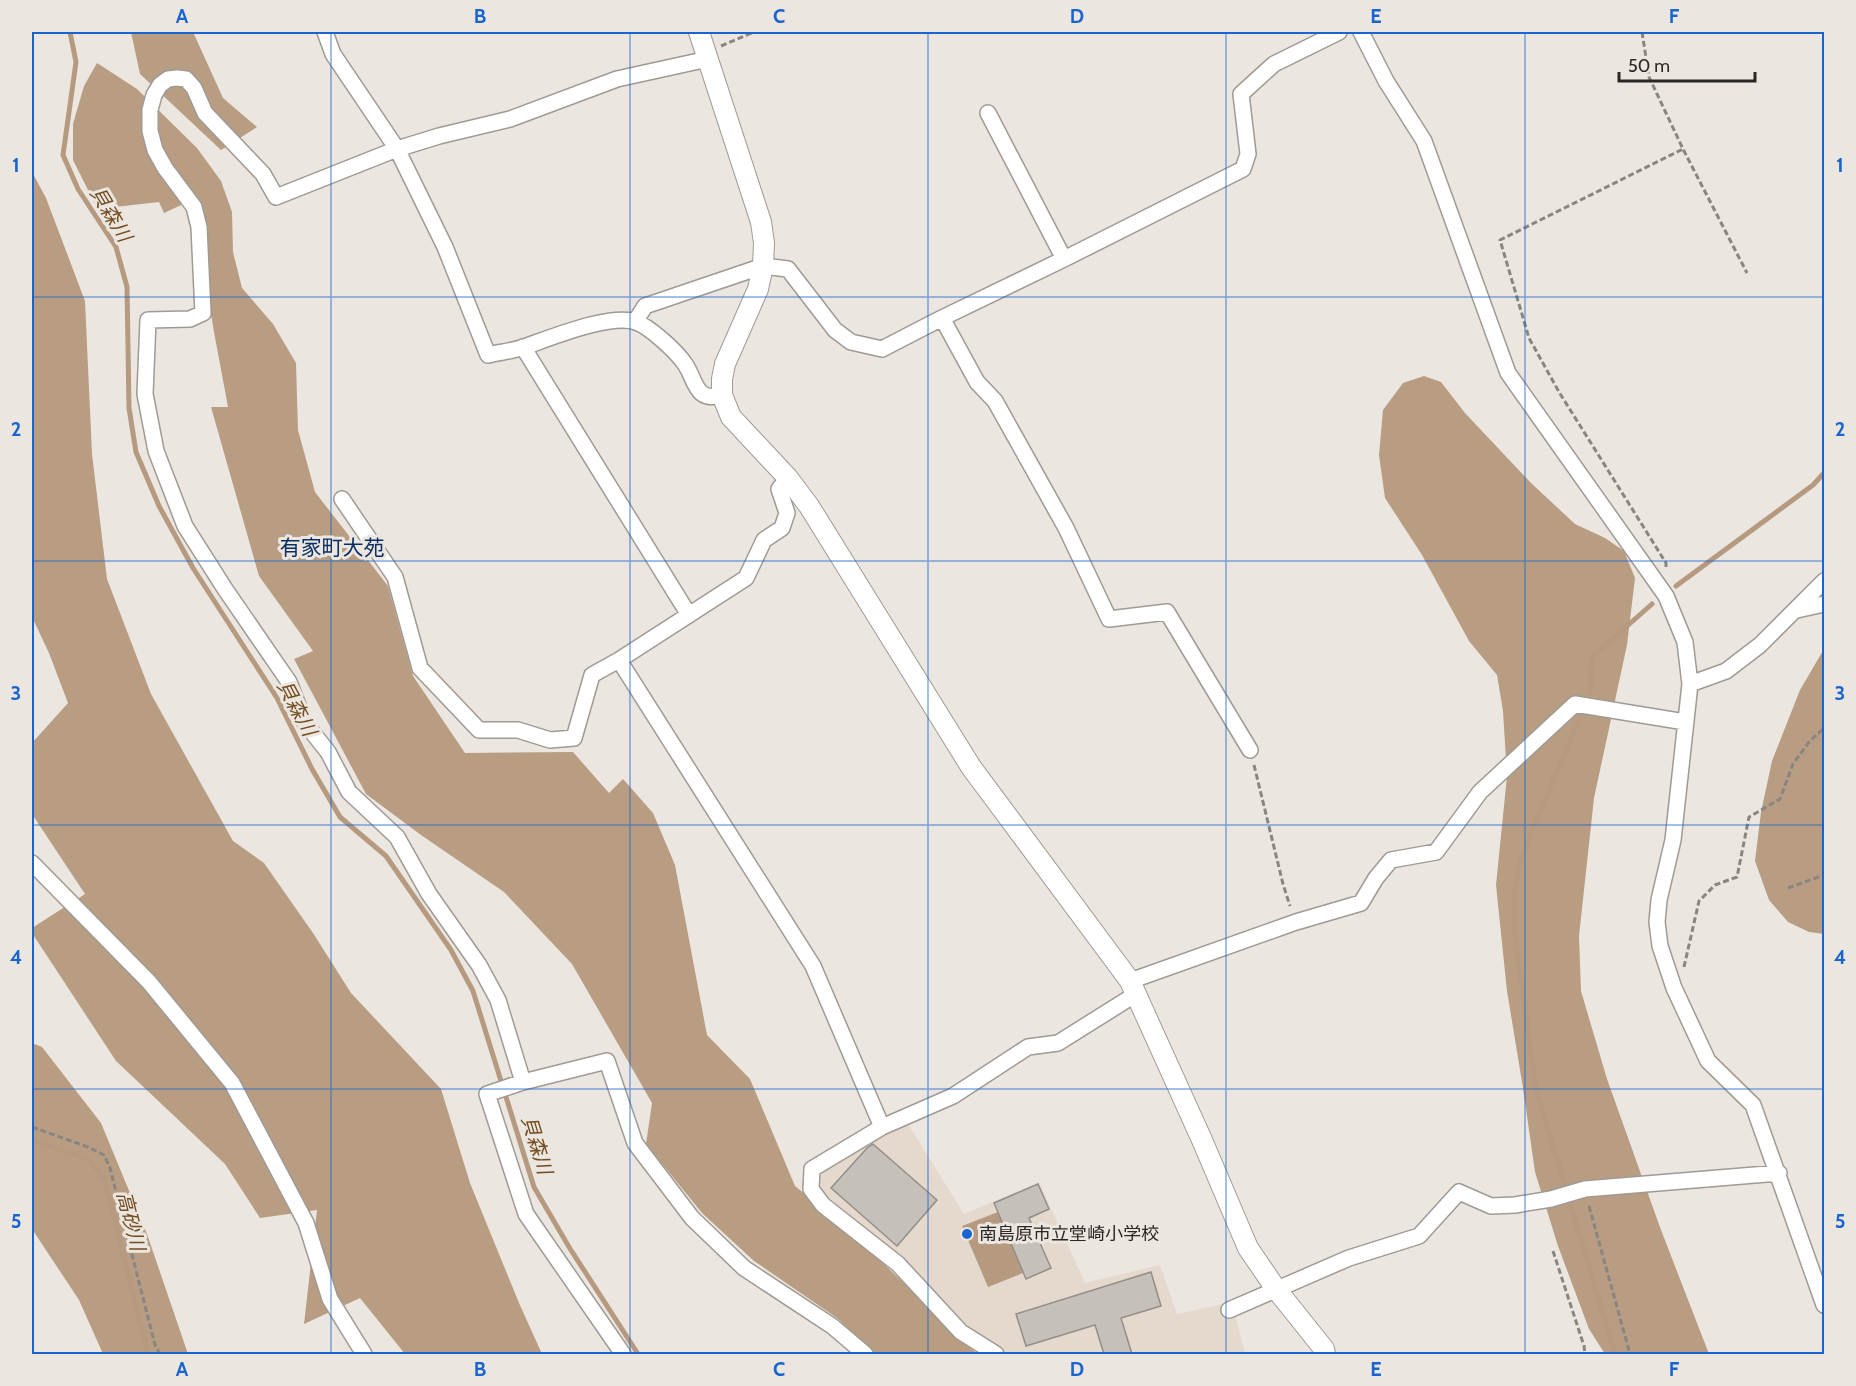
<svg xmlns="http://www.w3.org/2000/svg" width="1856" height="1386" viewBox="0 0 1856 1386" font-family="Cabin,'Noto Sans JP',sans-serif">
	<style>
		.built { fill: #e5d9ce }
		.forest { fill: #b89d82 }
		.water { fill: #b59a80 }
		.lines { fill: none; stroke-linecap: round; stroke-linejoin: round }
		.stream { stroke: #b59a80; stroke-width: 5 }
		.building { fill: #c6c0ba; stroke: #938e88; stroke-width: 1.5 }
		.minor-casing { stroke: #9f9a94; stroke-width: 18 }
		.tertiary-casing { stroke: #9f9a94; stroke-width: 22 }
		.path { stroke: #898580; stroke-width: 3; stroke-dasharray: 6 3; stroke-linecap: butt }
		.minor { stroke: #fff; stroke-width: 15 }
		.tertiary { stroke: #fff; stroke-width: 20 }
		.grid { fill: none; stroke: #1965cf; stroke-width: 1.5; stroke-opacity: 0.55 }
		.poi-dot { fill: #1965cf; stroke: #ece6e0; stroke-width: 2 }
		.labels { text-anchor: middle; stroke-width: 6; stroke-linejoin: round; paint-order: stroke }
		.poi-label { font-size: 18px; fill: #292724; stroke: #ece6e0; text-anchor: start }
		.water-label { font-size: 20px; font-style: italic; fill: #734c20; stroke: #ece6e0 }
		.quarter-label { font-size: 21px; fill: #0b2e62; stroke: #ece6e0 }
		.neatline { fill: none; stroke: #1965cf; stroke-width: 2 }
		.grid-label { font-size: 20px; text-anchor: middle; font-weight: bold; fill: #1965cf }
	</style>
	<rect width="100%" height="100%" fill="#ece6e0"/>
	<path class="built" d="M906,1121L964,1214L1039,1182L1085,1283L1160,1265L1177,1314L1232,1302L1245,1354H1005L964,1327L893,1253L819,1189L822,1169Z"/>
	<path class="forest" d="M131,32H193L223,98L257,127L221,150L140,74Z
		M97,63L137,89L197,148L221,181L232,212L233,252L242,288L273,324L296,363L298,430L315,492L388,586L413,676L465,753L573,752L609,793L623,779L653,813L675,865L707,1035L750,1079L795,1186L852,1233L977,1354H875L837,1318L754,1261L702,1213L646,1144L652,1103L572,964L504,892L421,835L366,794L294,659L313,651L259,576L211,407H228L214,332L192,200L164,213L159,202L115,207L95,204L73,160V124L84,86Z
		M32,172L46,198L85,301L92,454L107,579L151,694L233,841L264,863L313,933L351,993L441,1089L470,1183L519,1303L542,1354H405L360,1298L304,1324L317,1210L260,1218L225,1164L116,1061L32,933V928L85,894L32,814V743L68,703L49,653L32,617Z
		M1424,376L1441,382L1465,413L1531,483L1575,524L1605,538L1624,551L1635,578L1627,645L1594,798L1579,936L1581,991L1607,1079L1661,1230L1709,1354H1605L1589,1329L1558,1246L1535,1172L1523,1088L1507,991L1496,885L1507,776L1503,711L1497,675L1469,641L1422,555L1385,498L1379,455L1383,410L1403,383Z
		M1824,649V934L1809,932L1788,922L1769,900L1755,861L1761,812L1772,761L1800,690Z
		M32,1043L42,1047L101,1123L147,1234L188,1354H103L79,1300L32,1229Z"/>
	<path class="water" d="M998,1212L1023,1273L988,1287L962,1226Z"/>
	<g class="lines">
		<path class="stream" d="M70,32L76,62L63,155L78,189L116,247L127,287L129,408L136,452L159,506L193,568L277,698L312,769L340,817L386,856L451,950L473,991L534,1187L569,1247L638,1354
			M1676,586L1813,485L1824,473
			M1590,693L1592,657L1652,604
			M1580,717L1530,835L1517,873L1514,912L1516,945L1536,1090L1615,1354
			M32,1140L90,1160L105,1181L148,1354"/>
	</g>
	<path class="building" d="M873,1144L937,1200L897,1246L831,1188L867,1148Z
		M1038,1184L1049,1209L1029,1218L1051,1268L1026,1279L994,1203Z
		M1151,1272L1161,1306L1121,1318L1132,1354H1104L1095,1325L1026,1346L1016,1314Z"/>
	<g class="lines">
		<defs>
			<path id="minor" d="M325,32L333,54L397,149L445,247L488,355C500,352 513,351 524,347C550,338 611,313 636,322C650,327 677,352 685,364C696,380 695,403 722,395
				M1361,32L1386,81L1424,141L1508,373L1666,596L1685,642L1690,684L1673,840L1659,900L1657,922L1660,946L1674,988L1708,1061L1753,1105L1824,1305
				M988,113L1064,259
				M942,318L1064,259L1243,169L1248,154L1241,94L1274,64L1339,32
				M635,322L645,306L763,266L788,269L835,330L851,342L882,349L942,318L977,382L995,401L1066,528L1109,619L1167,612L1250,750
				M523,347L689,615
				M788,478L779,489L787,513L782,528L764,540L746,578L619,660L813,966L882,1127
				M342,499L395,577L420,668L479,730H518L550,740L574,738L592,675L619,660
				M1797,610L1824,604
				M1690,684L1726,671L1760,645L1824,581
				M32,863L149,982L232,1083L306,1223L330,1299L364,1354
				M1130,981L1296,922L1361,903L1376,878L1391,860L1436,852L1480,792L1575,704L1685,722
				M523,1082L498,1000L479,965L429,894L397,837L349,792L328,752L305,723L289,682L225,589L185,526L156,451L145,394L148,320L190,319L203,313L199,227L194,207L165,168L155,150L150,131V110L154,95L160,85L168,79L177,78L186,79L194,88L205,113L263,174L276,197L397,149L439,136L510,119L617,79L708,59
				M1229,1310L1349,1258L1419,1236L1459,1192L1491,1206L1515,1205L1551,1199L1585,1189L1779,1173
				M623,1354L526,1214L487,1094L523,1082L607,1061L635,1143L692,1218L744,1268L832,1326L865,1354
				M996,1354L961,1332L898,1264L823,1205L811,1189L812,1169L882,1127L953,1096L1028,1047L1058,1043L1136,994"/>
			<path id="tertiary" d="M699,32L761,222L764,243L763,266L758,289L725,364L722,379V395L731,417L788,478L809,506L971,767L1130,981L1202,1140L1248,1248L1276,1289L1324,1349L1325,1354"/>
		</defs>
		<use href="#minor" class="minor-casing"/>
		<use href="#tertiary" class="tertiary-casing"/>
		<path class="path" d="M1642,32L1649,77L1683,149L1747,273
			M721,46L754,32
			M1666,567V563L1559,392L1529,338L1500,240L1683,149
			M1254,765L1283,884L1290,906
			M1788,888L1824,875
			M1684,967L1699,901L1715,885L1737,877L1749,817L1780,799L1793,764L1809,742L1824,728
			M32,1127L88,1147L104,1155L110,1168L155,1345L160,1354
			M1589,1206L1630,1354
			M1553,1251L1584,1346L1585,1354"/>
		<use href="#minor" class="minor"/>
		<use href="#tertiary" class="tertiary"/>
	</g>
	<path class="grid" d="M331,32V1354M630,32V1354M928,32V1354M1226,32V1354M1525,32V1354M32,297H1824M32,561H1824M32,825H1824M32,1089H1824"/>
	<circle class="poi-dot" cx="967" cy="1234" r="6"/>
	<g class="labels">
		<g class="poi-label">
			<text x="979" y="1240">南島原市立堂崎小学校</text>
		</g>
		<g class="water-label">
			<text transform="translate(111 214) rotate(59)" y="7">貝森川</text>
			<text transform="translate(297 708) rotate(62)" y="7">貝森川</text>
			<text transform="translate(537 1145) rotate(73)" y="7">貝森川</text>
			<text transform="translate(131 1221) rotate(76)" y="7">高砂川</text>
		</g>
		<g class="quarter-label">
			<text x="332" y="555">有家町大苑</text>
		</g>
	</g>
	<rect width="1856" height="1386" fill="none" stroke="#ece6e0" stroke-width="66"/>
	<path d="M1619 72v9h136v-9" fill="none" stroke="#292724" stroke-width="3"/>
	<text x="1628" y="72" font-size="18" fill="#292724" stroke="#ece6e0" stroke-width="4.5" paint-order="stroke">50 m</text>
	<rect x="33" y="33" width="1790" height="1320" class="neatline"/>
	<g class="grid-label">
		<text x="182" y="23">A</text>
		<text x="480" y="23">B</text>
		<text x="779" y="23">C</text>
		<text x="1077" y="23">D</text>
		<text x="1376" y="23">E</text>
		<text x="1674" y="23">F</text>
		<text x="16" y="172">1</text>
		<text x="1840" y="172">1</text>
		<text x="16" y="436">2</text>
		<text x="1840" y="436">2</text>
		<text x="16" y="700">3</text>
		<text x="1840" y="700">3</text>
		<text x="16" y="964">4</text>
		<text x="1840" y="964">4</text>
		<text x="16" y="1228">5</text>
		<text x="1840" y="1228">5</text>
		<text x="182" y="1376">A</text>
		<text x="480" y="1376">B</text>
		<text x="779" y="1376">C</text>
		<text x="1077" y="1376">D</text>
		<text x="1376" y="1376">E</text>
		<text x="1674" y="1376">F</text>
	</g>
</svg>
